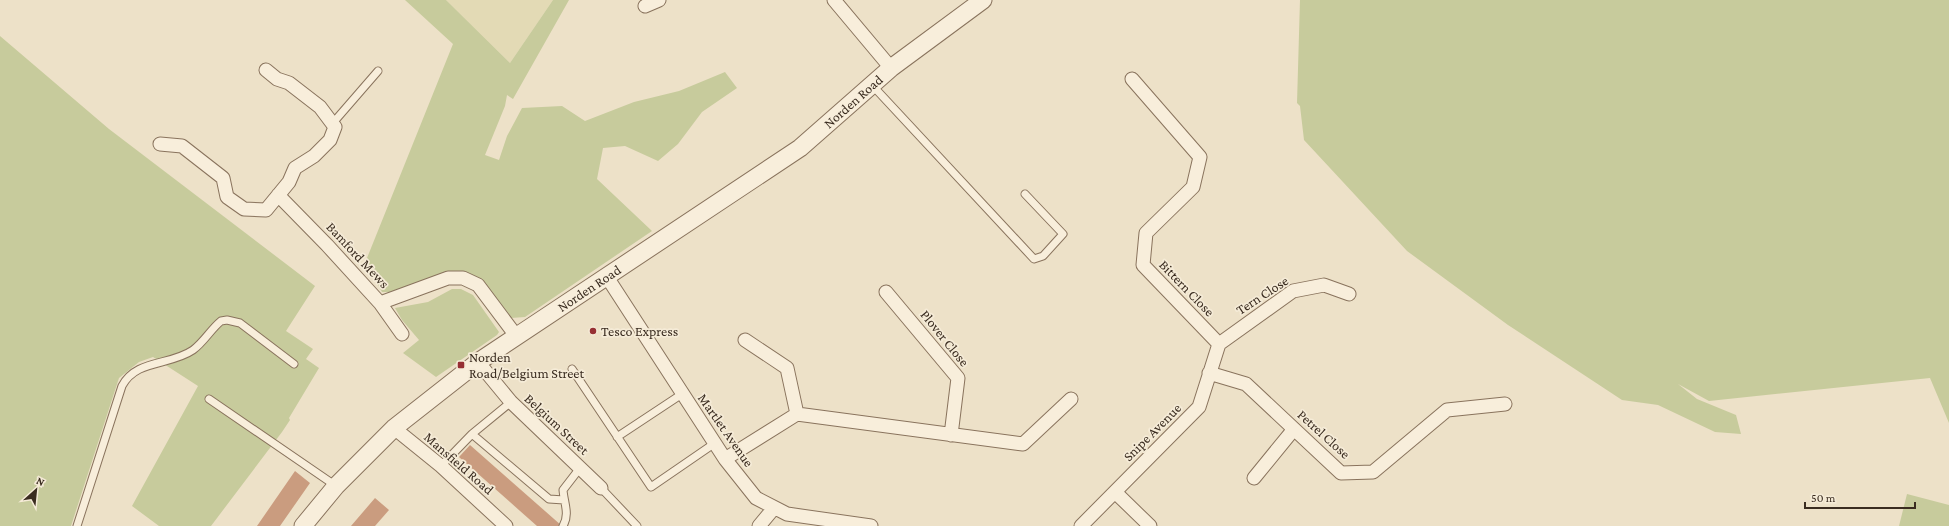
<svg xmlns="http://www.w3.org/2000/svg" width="1949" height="526" viewBox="0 0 1949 526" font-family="'Crimson Pro',serif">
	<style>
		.farmland { fill: #e3dab5 }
		.green { fill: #c7cb9c }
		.building { fill: #ca9c7f }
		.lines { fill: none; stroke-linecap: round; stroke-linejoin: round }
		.service-casing { stroke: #89735d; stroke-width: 9 }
		.minor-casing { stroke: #89735d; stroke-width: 15 }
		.tertiary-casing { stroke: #89735d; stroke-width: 19 }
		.service { stroke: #f8eedb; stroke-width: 7 }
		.minor { stroke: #f8eedb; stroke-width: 13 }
		.tertiary { stroke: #f8eedb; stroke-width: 17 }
		.poi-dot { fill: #962f33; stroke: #f5ebd7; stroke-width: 1.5 }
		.labels { text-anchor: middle; stroke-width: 3.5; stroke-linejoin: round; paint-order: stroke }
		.street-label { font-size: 14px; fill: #3a2c20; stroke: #f5ebd7 }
		.poi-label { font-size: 14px; fill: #3a2c20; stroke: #f5ebd7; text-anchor: start }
	</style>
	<rect width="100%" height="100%" fill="#ede1c8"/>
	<path class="farmland" d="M446,0H553L510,63Z"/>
	<path class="green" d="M405,0H446L510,63L553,0H569L513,99L507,95L505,106L485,155L499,160L507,136L522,108L562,106L585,121L634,102L679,91L725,72L737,88L702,112L678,144L658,161L625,146L603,148L597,179L652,231L525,317L511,318L480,280L435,278L390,292H382L365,263L453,44Z
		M1300,0H1949V423L1930,378L1709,401L1678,384L1697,399L1736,415L1741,434L1715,432L1658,405L1622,400L1508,325L1407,251L1304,140L1300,106L1297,103Z
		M0,36L109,129L315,286L286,331L313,349L306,359L319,368L289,418L290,420L282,432L211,526H159L132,506L198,386L153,357L139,362L119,378L71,526H0Z
		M452,289H461L473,295L499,332L497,335L436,377L403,353L419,340L402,320L395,308L428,302Z
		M1907,494L1949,505V526H1899Z"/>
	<path class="building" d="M470,445L562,526H537L459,457Z
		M295,471L310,483L280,526H257Z
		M375,498L389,510L375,526H351Z"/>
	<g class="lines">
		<defs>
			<path id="service" d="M872,85L1034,259L1043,256L1063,234L1025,194
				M332,124L378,71
				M572,369L651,487L715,443
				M209,399L336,486
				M472,434L549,499L564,500
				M617,437L682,394
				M441,466L472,434L511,402
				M601,488L637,526
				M77,526L122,386C136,359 170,366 193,350C204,342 211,329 221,321L227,320L240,323L294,364
				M563,526C570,514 564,503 563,490L580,468"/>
			<path id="minor" d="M834,0L891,68
				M645,6L659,0
				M1132,79L1200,157L1193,187L1146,233L1143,265L1219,344
				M160,144L182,146L223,178L227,197L244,209L266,210L289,182L295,168L314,156L330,140L335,127L320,107L289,83L277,79L266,70
				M278,195L327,245L380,303L448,278H463L478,285L517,337
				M607,277L725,459L756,498L787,514L871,526
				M886,292L958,378L951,435
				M380,303L402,334
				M745,340L787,368L797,414L1023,444L1071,399
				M1219,344L1293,291L1324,285L1349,294
				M478,362L511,402L601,488
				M1209,373L1246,384L1341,473L1373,472L1447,410L1505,404
				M394,428L441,466L506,526
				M725,459L797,414
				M1254,478L1294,429
				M1115,492L1150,526
				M759,526L774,508
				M1081,526L1199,407L1219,344"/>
			<g id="tertiary">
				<path id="s1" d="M303,526L336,486L394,428L478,362L800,148L891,68L983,0"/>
			</g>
		</defs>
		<use href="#service" class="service-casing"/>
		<use href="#minor" class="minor-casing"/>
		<use href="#tertiary" class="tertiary-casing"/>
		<use href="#service" class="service"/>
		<use href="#minor" class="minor"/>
		<use href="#tertiary" class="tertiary"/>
	</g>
	<g class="poi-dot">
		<circle cx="593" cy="331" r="4"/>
		<rect x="457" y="361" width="8" height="8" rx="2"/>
	</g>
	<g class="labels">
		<g class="street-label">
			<text dy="5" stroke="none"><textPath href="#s1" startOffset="698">Norden Road</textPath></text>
			<text transform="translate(358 255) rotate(47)" y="5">Bamford Mews</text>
			<text transform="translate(1187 288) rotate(46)" y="5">Bittern Close</text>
			<text dy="5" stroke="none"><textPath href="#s1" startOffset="374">Norden Road</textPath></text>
			<text transform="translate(1262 295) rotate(-33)" y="5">Tern Close</text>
			<text transform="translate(945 338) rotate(51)" y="5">Plover Close</text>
			<text transform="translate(557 424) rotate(43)" y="5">Belgium Street</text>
			<text transform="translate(726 430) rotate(55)" y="5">Martlet Avenue</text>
			<text transform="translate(1152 432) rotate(-45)" y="5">Snipe Avenue</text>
			<text transform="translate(1324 434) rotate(42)" y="5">Petrel Close</text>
			<text transform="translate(459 463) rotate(41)" y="5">Mansfield Road</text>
		</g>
		<g class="poi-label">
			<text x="601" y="336">Tesco Express</text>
			<text x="469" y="362">Norden<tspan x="469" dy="16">Road/Belgium Street</tspan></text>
		</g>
	</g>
	<g transform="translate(36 490) rotate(27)" stroke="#f5ebd7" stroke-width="3" paint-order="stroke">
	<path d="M0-3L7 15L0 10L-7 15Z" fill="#3a2c20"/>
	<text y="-6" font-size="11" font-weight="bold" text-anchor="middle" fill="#3a2c20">N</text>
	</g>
	<path d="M1805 502v6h110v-6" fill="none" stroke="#3a2c20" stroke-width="2"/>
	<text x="1811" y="502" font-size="12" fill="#3a2c20" stroke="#f5ebd7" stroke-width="3" paint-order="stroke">50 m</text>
</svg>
